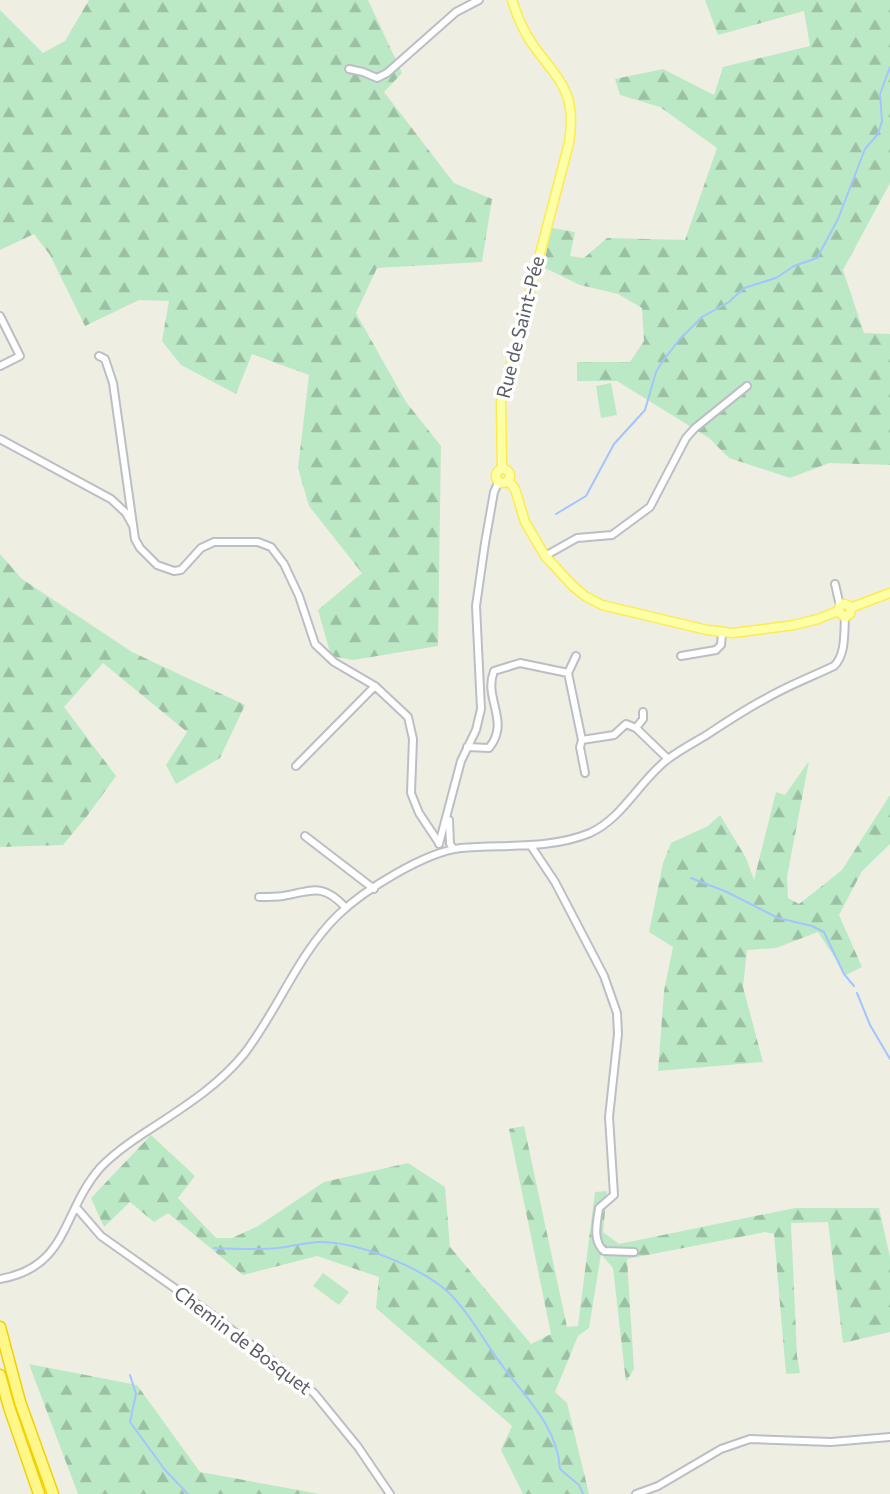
<svg xmlns="http://www.w3.org/2000/svg" width="890" height="1494" viewBox="0 0 890 1494" font-family="Commissioner,sans-serif">
	<style>
		.forest { fill: url(#forest-firs) }
		.park { fill: #bce9c5 }
		.lines { fill: none; stroke-linecap: round; stroke-linejoin: round }
		.stream { stroke: #a2c5ff; stroke-width: 2 }
		.minor-casing { stroke: #bcbec5; stroke-width: 10 }
		.major-casing { stroke: #fdec4d; stroke-width: 11 }
		.highway-casing { stroke: #f1d200; stroke-width: 13 }
		.minor { stroke: #fff; stroke-width: 6 }
		.major { stroke: #fdffa7; stroke-width: 8 }
		.highway { stroke: #fff789; stroke-width: 10 }
		.labels { text-anchor: middle; stroke-width: 7; stroke-linejoin: round; paint-order: stroke }
		.street-label { font-size: 19px; fill: #5a5d64; stroke: #fff }
	</style>
	<defs>
		<pattern id="forest-firs" width="22" height="20" patternUnits="userSpaceOnUse" patternTransform="scale(1.75)"><rect width="22" height="20" fill="#bce9c5"/><path d="M5 1l3.5 6h-7zM16 11l3.5 6h-7z" fill="#9cc0a4"/></pattern>
	</defs>
	<rect width="100%" height="100%" fill="#efeee2"/>
	<path class="forest" d="M89,0H368L402,73L384,92L454,183L492,199L482,262L377,268L356,313L406,402L441,446L438,646L353,660L331,656L318,610L362,573L309,506L298,468L309,375L252,354L236,394L181,365L162,341L169,301L139,300L85,326L50,255L34,234L0,250V10L43,53L65,41Z
		M705,0H890V183L843,270L864,333L890,334V465L829,463L790,478L729,458L709,438L617,381H577V362H630L644,341L642,308L618,294L580,285L543,267L552,228L575,232L570,256L584,258L607,238L685,240L717,148L660,107L620,95L615,79L663,69L714,95L723,67L810,46L804,11L718,35Z
		M0,554L22,579L132,652L245,705L220,758L176,784L166,765L187,732L103,663L64,707L116,776L87,816L63,845L0,847Z
		M809,761L787,877L788,898L799,904L842,870L890,795V844L862,871L839,915L862,967L846,975L818,932L776,948L747,950L743,987L763,1062L658,1071L664,991L673,947L649,932L663,863L671,843L708,826L720,815L746,858L754,880L776,792L785,795Z
		M524,1126L567,1327L578,1326L595,1192L607,1191L603,1232L619,1244L795,1208H879L890,1257V1332L843,1343L828,1222L791,1223L797,1356L800,1373L786,1374L774,1234L765,1232L627,1259L634,1369L626,1382L613,1268L601,1254L589,1328L578,1336L555,1392L567,1403L589,1494H523L501,1450L512,1426L376,1308L379,1277L317,1256L243,1275L168,1213L154,1222L130,1202L104,1227L91,1198L151,1135L195,1176L178,1198L216,1238H232L258,1226L324,1182L408,1163L445,1187L450,1247L531,1344L551,1334L509,1129Z
		M29,1364L137,1385L200,1472L320,1494H78Z"/>
	<path class="park" d="M611,383L617,415L601,418L596,386Z
		M323,1273L349,1292L339,1305L313,1286Z"/>
	<g class="lines">
		<path class="stream" d="M556,514L586,496L614,444L645,410L656,372L662,362L679,340L702,317L729,302L744,288L776,278L794,266L817,258L838,219L865,149L878,134L882,121L880,94L890,67
			M691,878L727,892L778,918L812,926L824,932L844,974L854,986
			M857,993L870,1025L890,1059
			M214,1248C235,1249 257,1250 278,1248C292,1247 306,1242 320,1242C358,1242 418,1266 447,1291C470,1313 485,1343 504,1368C527,1398 558,1429 560,1469L579,1485L583,1494
			M130,1375L136,1394L130,1422L165,1470L188,1494"/>
		<defs>
			<path id="minor" d="M349,69L363,72L377,78L387,73L456,12L479,0
				M0,316L20,356L0,366
				M99,356L105,359L113,383L135,539L140,548L157,565L174,571L181,570L201,548L214,542H258L271,547L284,564L299,596L315,644L334,662L375,686L408,717L413,739L411,793L419,813L439,843
				M0,439L111,499L126,513L132,524
				M545,556L577,538L612,535L650,507L686,438L695,428L747,386
				M835,584L840,606
				M576,656L568,673L582,740L580,747L585,773
				M681,656L716,650L721,645L722,633
				M636,728L643,719V712
				M582,740L614,735L626,724L636,728L668,759
				M467,747L489,748C511,721 483,699 494,671L520,663L568,673
				M296,766L375,686
				M449,820L450,844L454,849
				M305,836L374,889
				M439,844L461,761L476,730L481,709L476,606L485,543L494,492L499,481
				M531,846L555,882L604,976L617,1013L618,1034L609,1117L614,1195L599,1208C597,1222 592,1241 604,1251L634,1252
				M259,897C267,897 275,897 283,896C312,891 322,882 346,908
				M76,1207L101,1236L207,1311L314,1393L358,1447L390,1494
				M0,1279C69,1267 61,1213 100,1168C115,1152 133,1140 152,1128C184,1107 219,1085 244,1054C278,1010 298,954 338,915C364,890 425,852 461,848C504,844 548,850 590,833C623,818 640,780 668,759C680,750 693,743 705,736C725,723 744,710 765,699C787,686 811,677 834,666C846,655 844,632 845,617
				M636,1494L658,1486L721,1449L750,1439L831,1442L890,1437"/>
			<path id="major" d="M502,469L501,403L569,143C577,92 560,82 533,45C523,31 517,16 512,0
				M496 476a7 7 0 1 1 14 0a7 7 0 1 1-14 0Z
				M508,480L515,489L525,522L545,556L573,586L585,596L602,605L707,630L733,633L794,625L818,619L838,611L840,606L844,604L848,605L851,609L850,614L845,617L838,611
				M850,608L890,593"/>
			<path id="highway" d="M0,1327L20,1402L53,1494
				M0,1375L9,1407L39,1494"/>
		</defs>
		<use href="#minor" class="minor-casing"/>
		<use href="#major" class="major-casing"/>
		<use href="#highway" class="highway-casing"/>
		<use href="#minor" class="minor"/>
		<use href="#major" class="major"/>
		<use href="#highway" class="highway"/>
	</g>
	<g class="labels">
		<g class="street-label">
			<text transform="translate(520 327) rotate(-76)" y="7">Rue de Saint-Pée</text>
			<text transform="translate(243 1340) rotate(37)" y="7">Chemin de Bosquet</text>
		</g>
	</g>
</svg>
